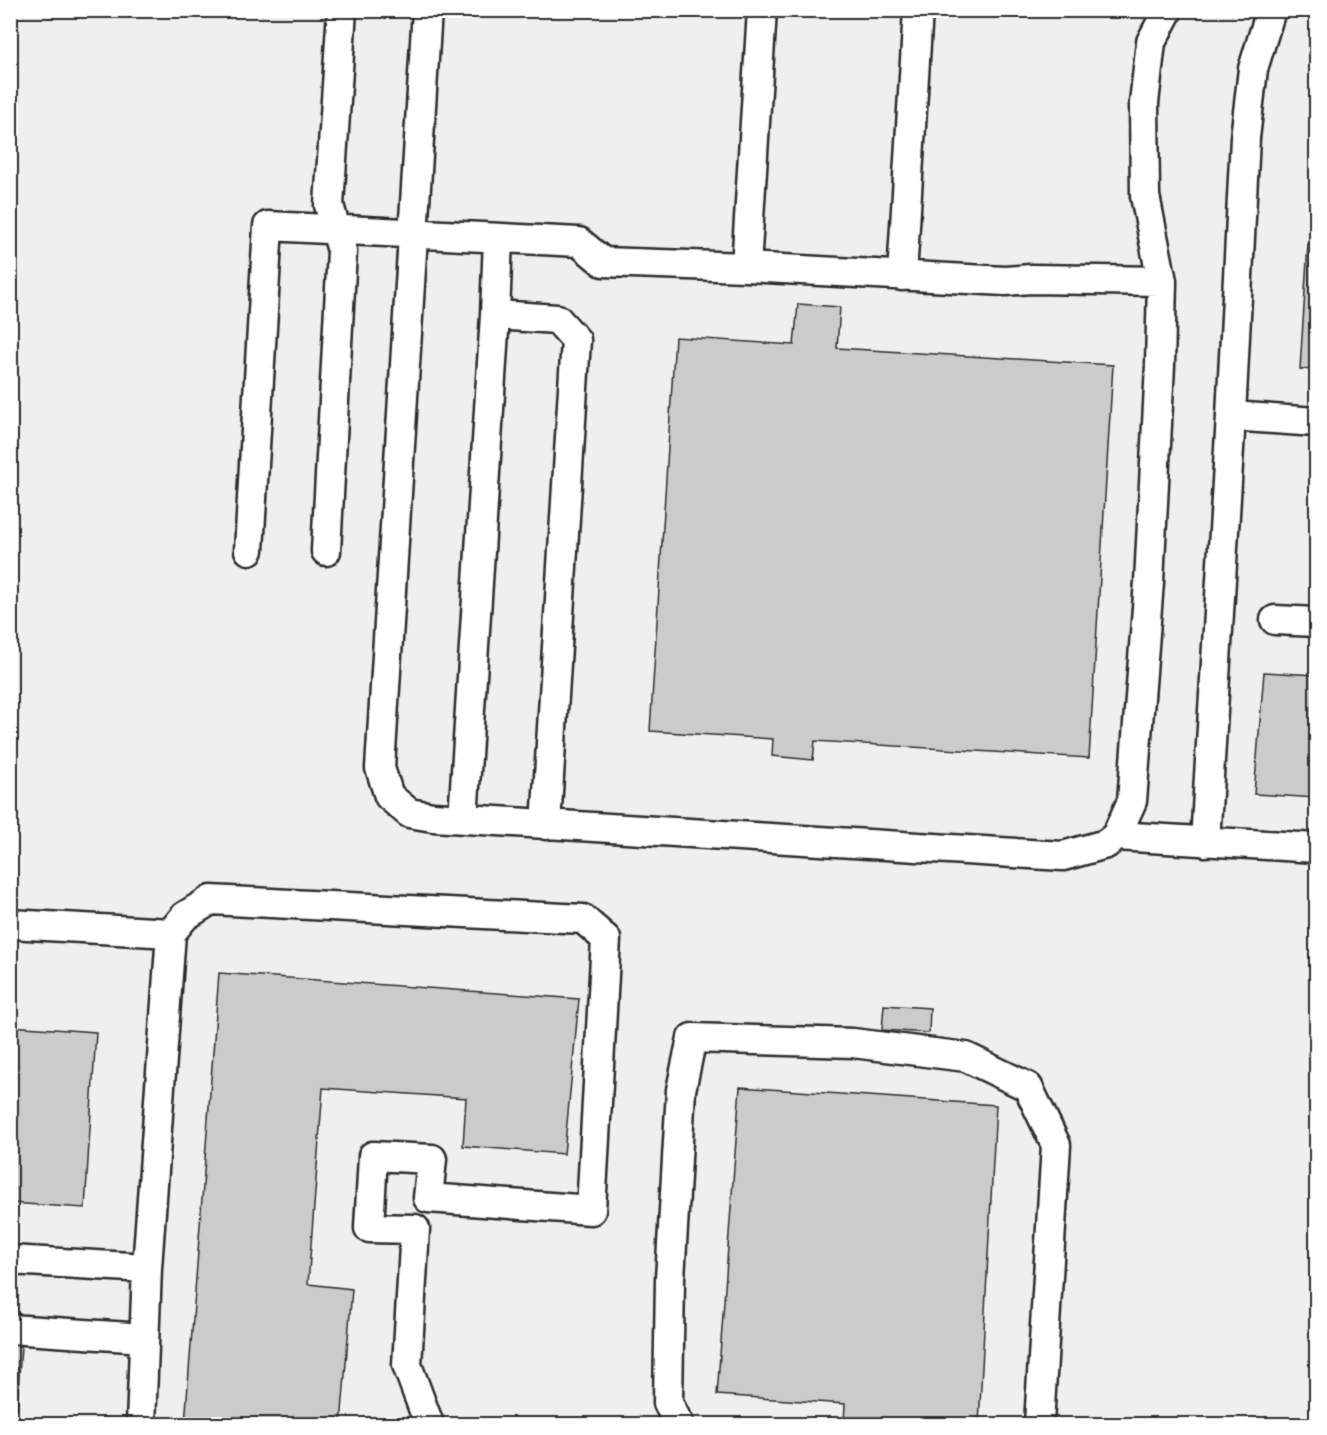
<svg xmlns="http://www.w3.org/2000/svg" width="1327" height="1435" viewBox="0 0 1327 1435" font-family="'Comic Neue',sans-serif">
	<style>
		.built { fill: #efefef }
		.building { fill: #cbcbcb; stroke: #2b2b2b; stroke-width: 1.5 }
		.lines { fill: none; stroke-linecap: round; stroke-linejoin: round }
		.minor-casing { stroke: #2b2b2b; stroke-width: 33 }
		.minor { stroke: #fff; stroke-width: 28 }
	</style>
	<rect width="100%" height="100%" fill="#fff"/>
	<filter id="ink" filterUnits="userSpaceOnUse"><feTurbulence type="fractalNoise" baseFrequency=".0167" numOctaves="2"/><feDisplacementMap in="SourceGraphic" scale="12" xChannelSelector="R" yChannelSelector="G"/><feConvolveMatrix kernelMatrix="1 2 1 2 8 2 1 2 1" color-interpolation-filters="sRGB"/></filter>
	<g filter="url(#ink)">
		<path class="built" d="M11,11H1316V1424H11Z"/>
		<path class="building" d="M1308,244H1316V370L1300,369Z
			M798,304L840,307L837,348L1113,365L1089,758L815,741L813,760L772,756L773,739L650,731L675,337L794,345Z
			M1264,672L1316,675V798L1254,794Z
			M219,973L579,999L564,1154L463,1146L466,1098L323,1088L308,1284L352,1289L341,1424H185Z
			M884,1005L930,1008L929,1033L882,1030Z
			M10,1026L96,1032L85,1208L10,1203Z
			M740,1087L996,1105L979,1424H844L845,1404L717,1395Z
			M10,1345L21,1346L16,1424H10Z"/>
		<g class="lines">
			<defs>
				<path id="minor" d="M427,10L380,768L389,796L409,813L433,817L1063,856L1106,844L1116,836L1132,801L1149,582L1160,365L1162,281L1145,196L1144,103L1151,42L1168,10
					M498,238L495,315L557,319L576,340L546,825
					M746,267L762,10
					M902,276L918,10
					M1231,416L1316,422
					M249,550L268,226L579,242L603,262L746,267L1005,281L1031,279L1162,281
					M326,551L342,251L329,205L342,10
					M1275,620L1316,622
					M463,819L495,315
					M1116,836L1316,848
					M1205,842L1231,416L1245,138L1253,69L1271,10
					M10,924L171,933L147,1268L10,1260
					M171,933L185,916L211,900L583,919L606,939L591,1210L428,1198L432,1159L373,1156L369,1228L415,1229L407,1365L429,1424
					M10,1329L144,1338
					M141,1424L147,1268
					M679,1424L668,1403L670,1279L681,1090L692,1038L853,1043L966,1057L1028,1087L1056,1145L1039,1424"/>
			</defs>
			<use href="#minor" class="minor-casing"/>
			<use href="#minor" class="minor"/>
		</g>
	</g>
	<rect width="1327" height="1435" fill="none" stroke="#fff" stroke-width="36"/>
	<rect x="18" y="18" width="1291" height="1399" fill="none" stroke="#2b2b2b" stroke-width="2" filter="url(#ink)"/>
</svg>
